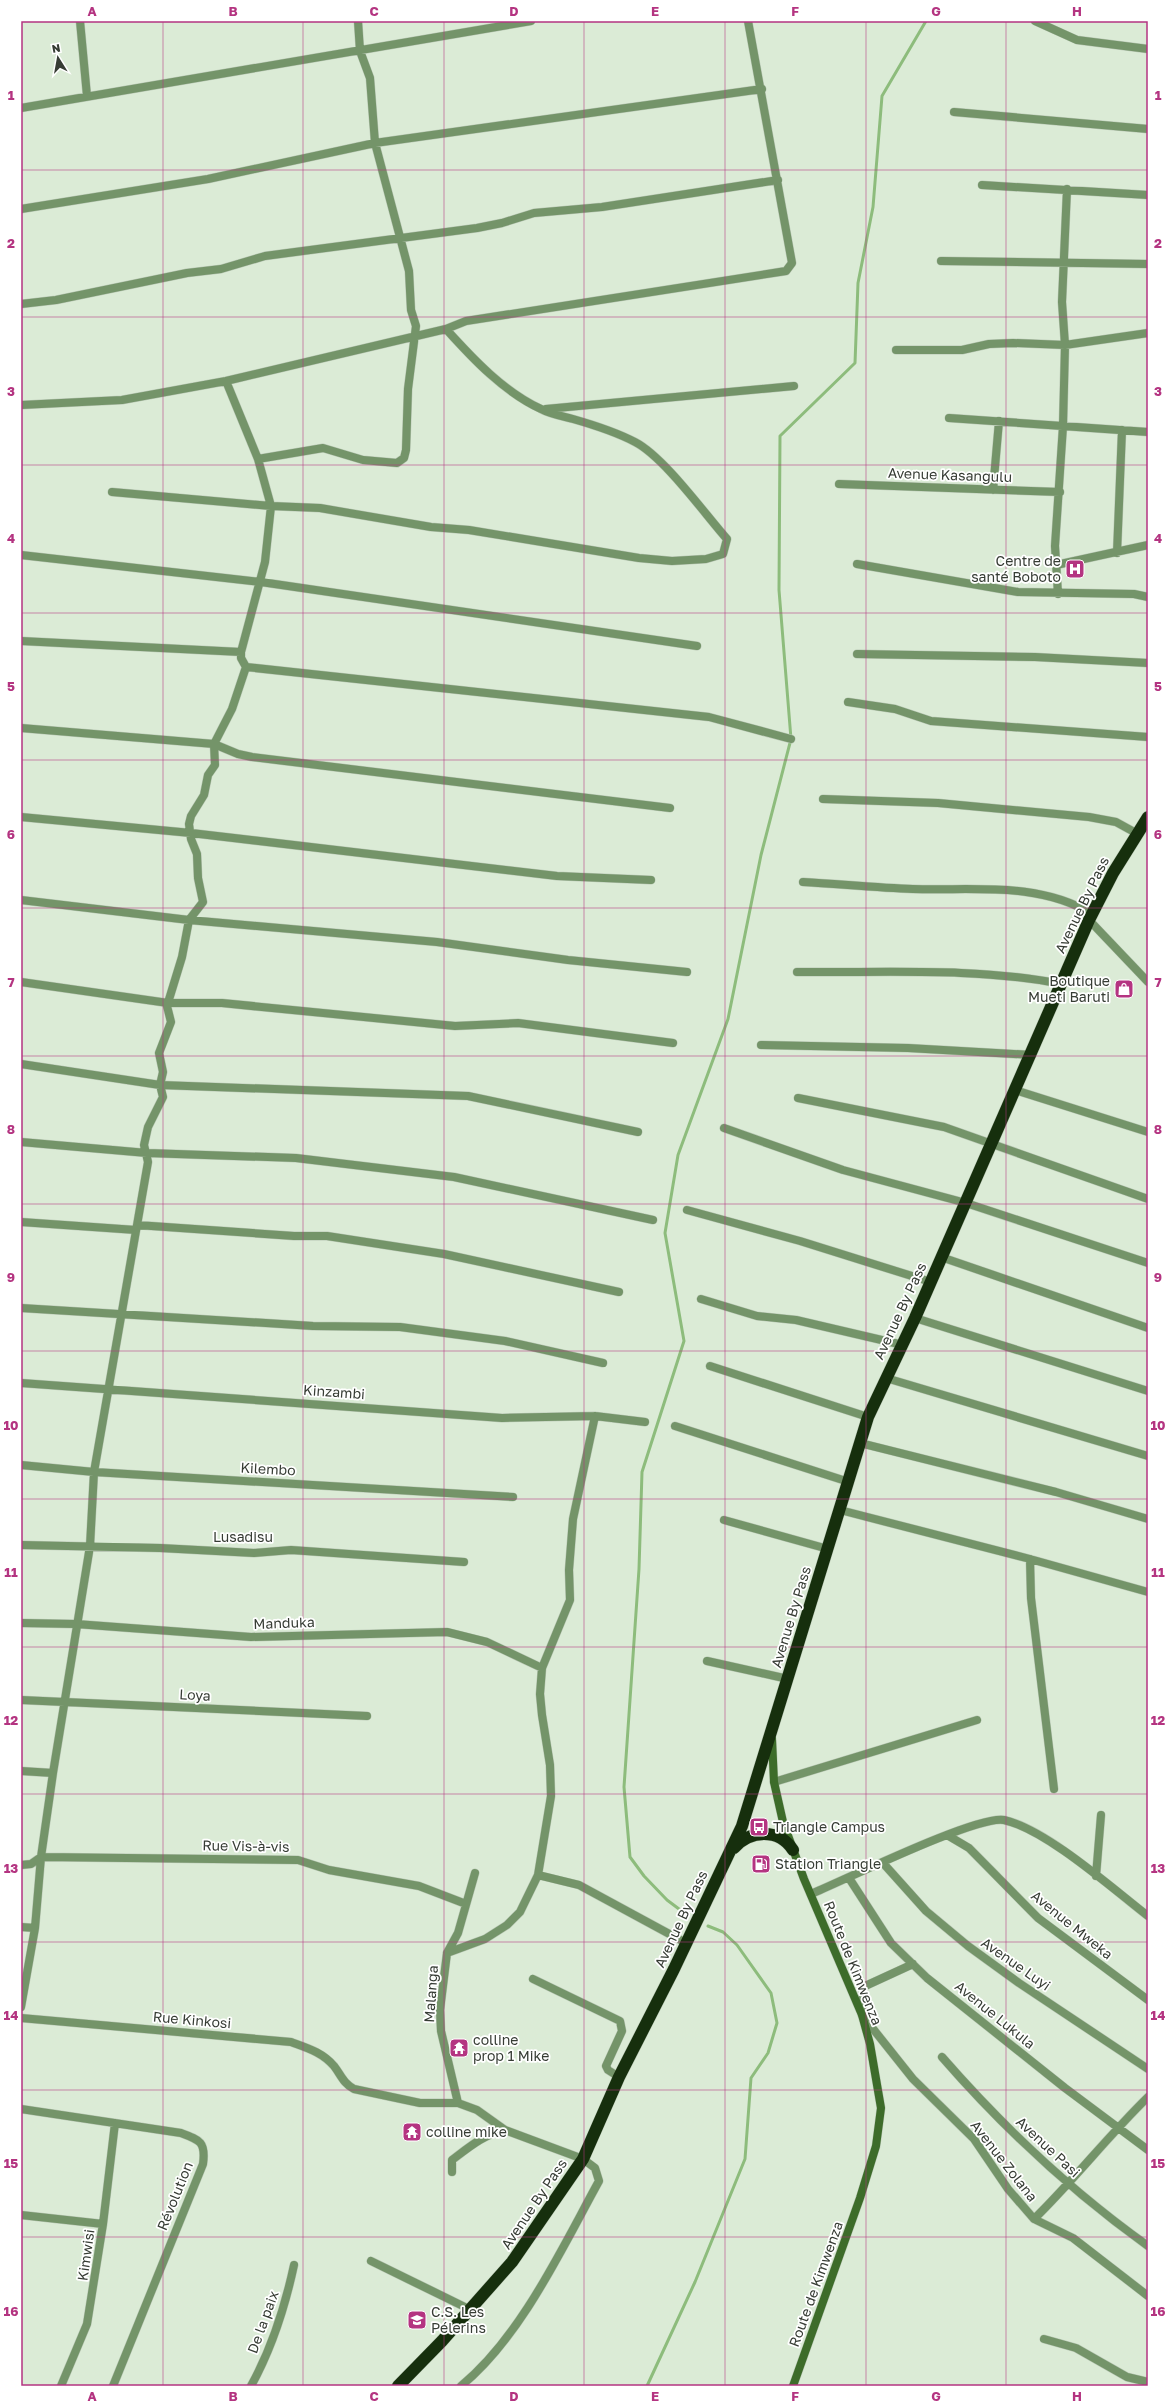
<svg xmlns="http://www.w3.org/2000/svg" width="1169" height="2407" viewBox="0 0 1169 2407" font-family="'Golos Text',sans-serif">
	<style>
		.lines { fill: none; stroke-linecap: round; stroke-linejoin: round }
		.stream { stroke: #8dbc7c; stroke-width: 3 }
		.street-casing { stroke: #bac8b6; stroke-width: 9 }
		.secondary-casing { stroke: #bac8b6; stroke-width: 9 }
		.highway-casing { stroke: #bac8b6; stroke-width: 13 }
		.street { stroke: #749469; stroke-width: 8 }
		.secondary { stroke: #3d6c2a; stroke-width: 8 }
		.highway { stroke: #162f0d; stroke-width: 12 }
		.grid { fill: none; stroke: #b43481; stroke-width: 1; stroke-opacity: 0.55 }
		.labels { text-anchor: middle; stroke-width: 3.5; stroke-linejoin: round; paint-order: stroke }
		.street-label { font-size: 14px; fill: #363c34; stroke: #fff }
		.poi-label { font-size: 14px; fill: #363c34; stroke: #fff; text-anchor: start }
		.neatline { fill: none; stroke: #b43481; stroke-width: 1.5 }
		.grid-label { font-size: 13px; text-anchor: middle; font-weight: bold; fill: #b43481 }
	</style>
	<rect width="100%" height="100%" fill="#dbebd6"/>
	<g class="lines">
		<path class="stream" d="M687,1915L667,1900L644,1876L630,1857L624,1787L639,1569L642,1472L684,1341L665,1233L678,1155L728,1019L761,855L791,739L779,590L780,436L855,363L858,283L873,207L882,96L926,21
			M647,2386L695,2282L745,2159L751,2078L768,2053L777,2023L771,1993L737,1945L723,1932L708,1926"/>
		<defs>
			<path id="street" d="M80,21L87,96
				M1035,21L1077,40L1148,49
				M21,108L531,21
				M954,112L1148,129
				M982,185L1148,195
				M21,209L208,179L375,143L762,89
				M941,261L1148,264
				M21,304L56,300L187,273L221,269L265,256L477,228L502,223L534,213L602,207L778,180
				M896,350H962L989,344L1013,343L1065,345L1148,333
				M21,405L122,400L226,381L446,329L466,321L786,271L792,263L748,21
				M546,409L794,386
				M949,418L1148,432
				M258,459L323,448L363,460L397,463L404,458L406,450L408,389L416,326L411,310L409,271L375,143L370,78L360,51L358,21
				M839,484L1060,492
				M993,490L999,421
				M112,492L271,506L320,508L431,527L469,530L639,558L672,561L706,559L723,554L727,539C704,513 664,457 635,442C616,432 594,425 573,419C562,416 550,414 541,409C504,392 473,359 446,329
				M1117,553L1122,430
				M21,555L261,582L697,646
				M857,564L1018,592L1134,594L1148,597
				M1056,565L1148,545
				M1058,594L1055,546L1063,426L1065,345L1062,302L1067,189
				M21,641L241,652
				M857,654L1035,657L1148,663
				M246,667L709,717L791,739
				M848,702L895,709L931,721L1148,737
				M21,728L214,744L238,754L252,757L670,808
				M823,799L938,803L1089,817L1116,822L1136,833
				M21,817L191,833L557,876L651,880
				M803,882C840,884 877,888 913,889C973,891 1038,881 1092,914
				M21,900L189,920L437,942L568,960L687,972
				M1089,920L1148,982
				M797,972C884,973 976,967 1062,984
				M21,982L168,1003H222L455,1026L518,1023L673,1043
				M761,1045L908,1048L1032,1055
				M21,1064L160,1085L468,1096L638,1132
				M1015,1090L1148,1132
				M798,1098L944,1127L1148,1199
				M724,1128L843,1170L966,1203L1148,1263
				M21,1142L147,1153L296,1158L454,1177L653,1220
				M687,1210L800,1241L931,1282
				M21,1222L136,1230
				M137,1225L294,1236H327L444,1254L619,1292
				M941,1257L1148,1328
				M701,1299L757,1316L796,1320L903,1345
				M21,1308L313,1326L400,1327L505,1341L603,1363
				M915,1318L1148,1391
				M710,1366L868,1417
				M886,1378L1148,1456
				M21,1383L502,1418L595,1416L645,1422
				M675,1426L849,1482
				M860,1443L1056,1492L1148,1519
				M21,1465L94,1472L513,1497
				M840,1510L1030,1559L1148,1592
				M724,1520L828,1549
				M21,1545L160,1548L254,1553L291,1550L464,1562
				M1030,1559L1031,1598L1054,1789
				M21,1623L76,1624L251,1637L447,1632L487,1642L542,1668
				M707,1661L788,1679
				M21,1700L367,1716
				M21,1771L53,1773
				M774,1782L977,1720
				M947,1835L969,1848L1038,1918L1148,2000
				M883,1863L926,1911L968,1946L1019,1983L1148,2069
				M21,1865L31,1864L41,1857L298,1860L329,1870L419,1886L466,1904
				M538,1875L579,1885L686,1943
				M1096,1876L1101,1815
				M849,1878L891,1943L927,1978L1065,2088L1148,2150
				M811,1894C845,1880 977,1815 1004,1820C1046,1829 1113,1889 1148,1916
				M21,1927L35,1928
				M447,1953L485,1939L507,1925L520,1912L538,1875L551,1796L550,1765L542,1715L540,1694L542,1668L570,1600L569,1570L573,1519L595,1416
				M913,1964L863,1987L862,2015L913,2079L974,2139L1008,2189L1034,2219L1073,2238L1148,2296
				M533,1979L620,2021L622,2031L606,2066L608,2070L619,2077
				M21,2007L35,1928L41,1857L53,1773L90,1546L94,1472L148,1162L144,1145L148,1127L163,1097L160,1085L163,1072L159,1053L171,1022L167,1006L182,957L189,920L203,902L198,878L197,854L191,839L189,824L191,816L204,795L208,775L215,765L214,744L232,709L246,667L241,658V652L265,562L271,506L258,459L226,381
				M21,2018L291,2042C307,2048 322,2052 334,2066C341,2075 343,2083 354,2089L420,2103H458
				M942,2057C1003,2127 1071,2191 1148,2246
				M21,2109L181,2133C200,2140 206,2142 203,2164L113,2386
				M452,2172V2160C468,2148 484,2134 505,2130
				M21,2215L103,2224
				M1034,2219C1074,2180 1108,2136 1148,2097
				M371,2261L471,2310
				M1044,2339L1076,2348L1127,2377L1148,2382
				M61,2386L87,2324L103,2224L115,2123
				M251,2386C272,2348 285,2307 294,2265
				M461,2386C521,2337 562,2248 599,2181L595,2168L583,2159L505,2130L477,2110L458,2103L441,2031L440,2010L447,1953L458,1933L475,1873"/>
			<path id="secondary" d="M772,1739L774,1782L783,1822L804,1879L862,2015L870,2044L881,2108L876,2146L860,2198L793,2386"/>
			<path id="highway" d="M734,1848C750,1830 779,1828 793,1850
				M398,2386L442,2341L512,2262L583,2159L619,2077L674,1969L742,1826L868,1417L915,1318L1089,920L1113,873L1148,817"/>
		</defs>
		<use href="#street" class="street-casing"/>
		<use href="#secondary" class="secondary-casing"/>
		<use href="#highway" class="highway-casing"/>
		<use href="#street" class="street"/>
		<use href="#secondary" class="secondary"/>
		<use href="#highway" class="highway"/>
	</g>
	<path class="grid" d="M163,21V2386M303,21V2386M444,21V2386M584,21V2386M725,21V2386M866,21V2386M1006,21V2386M21,170H1148M21,317H1148M21,465H1148M21,613H1148M21,760H1148M21,908H1148M21,1056H1148M21,1204H1148M21,1351H1148M21,1499H1148M21,1647H1148M21,1794H1148M21,1942H1148M21,2090H1148M21,2237H1148"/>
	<defs>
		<symbol id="hospital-square" viewBox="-11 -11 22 22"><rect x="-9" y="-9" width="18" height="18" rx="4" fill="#b43481" stroke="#fff"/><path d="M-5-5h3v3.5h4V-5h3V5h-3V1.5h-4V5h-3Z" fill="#fff"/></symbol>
		<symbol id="shop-square" viewBox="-11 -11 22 22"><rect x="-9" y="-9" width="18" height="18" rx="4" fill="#b43481" stroke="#fff"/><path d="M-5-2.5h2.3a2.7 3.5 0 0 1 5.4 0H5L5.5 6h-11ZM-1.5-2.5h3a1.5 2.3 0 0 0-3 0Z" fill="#fff"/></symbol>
		<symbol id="bus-square" viewBox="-11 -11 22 22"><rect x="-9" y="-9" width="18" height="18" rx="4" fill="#b43481" stroke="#fff"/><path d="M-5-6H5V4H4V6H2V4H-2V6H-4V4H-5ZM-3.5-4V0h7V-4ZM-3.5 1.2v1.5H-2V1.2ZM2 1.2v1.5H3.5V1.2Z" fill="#fff"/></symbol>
		<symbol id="fuel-square" viewBox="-11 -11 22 22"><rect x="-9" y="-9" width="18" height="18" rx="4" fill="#b43481" stroke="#fff"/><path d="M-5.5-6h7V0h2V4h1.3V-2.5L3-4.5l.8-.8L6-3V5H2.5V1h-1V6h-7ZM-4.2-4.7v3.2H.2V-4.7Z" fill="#fff"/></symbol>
		<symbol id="temple-square" viewBox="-11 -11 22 22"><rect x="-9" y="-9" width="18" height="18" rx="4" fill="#b43481" stroke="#fff"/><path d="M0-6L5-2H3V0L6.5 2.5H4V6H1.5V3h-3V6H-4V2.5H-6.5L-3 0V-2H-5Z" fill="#fff"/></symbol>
		<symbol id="school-square" viewBox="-11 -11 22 22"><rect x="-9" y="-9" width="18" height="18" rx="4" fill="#b43481" stroke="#fff"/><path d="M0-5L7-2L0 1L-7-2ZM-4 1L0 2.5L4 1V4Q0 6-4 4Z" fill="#fff"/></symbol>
	</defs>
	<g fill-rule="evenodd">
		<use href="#hospital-square" x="1064" y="558" width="22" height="22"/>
		<use href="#shop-square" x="1113" y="978" width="22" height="22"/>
		<use href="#bus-square" x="748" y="1816" width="22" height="22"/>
		<use href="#fuel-square" x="750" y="1853" width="22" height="22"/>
		<use href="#temple-square" x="448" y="2037" width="22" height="22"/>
		<use href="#temple-square" x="401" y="2121" width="22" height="22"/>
		<use href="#school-square" x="406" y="2309" width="22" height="22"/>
	</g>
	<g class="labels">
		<g class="street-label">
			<text transform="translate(950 475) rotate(2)" y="5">Avenue Kasangulu</text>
			<text transform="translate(1082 905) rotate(-64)" y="5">Avenue By Pass</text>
			<text transform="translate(900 1311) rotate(-65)" y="5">Avenue By Pass</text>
			<text transform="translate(334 1392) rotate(4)" y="5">Kinzambi</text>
			<text transform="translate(268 1469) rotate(3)" y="5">Kilembo</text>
			<text x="243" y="1542">Lusadisu</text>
			<text transform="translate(791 1617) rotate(-73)" y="5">Avenue By Pass</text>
			<text transform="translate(284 1623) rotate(-2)" y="5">Manduka</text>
			<text transform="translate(195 1695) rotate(3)" y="5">Loya</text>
			<text transform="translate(246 1846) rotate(1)" y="5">Rue Vis-à-vis</text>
			<text transform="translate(681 1919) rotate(-65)" y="5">Avenue By Pass</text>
			<text transform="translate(1072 1925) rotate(39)" y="5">Avenue Mweka</text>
			<text transform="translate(853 1963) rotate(68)" y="5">Route de Kimwenza</text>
			<text transform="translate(1016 1964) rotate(35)" y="5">Avenue Luyi</text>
			<text transform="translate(431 1994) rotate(-86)" y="5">Malanga</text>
			<text transform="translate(995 2015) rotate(39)" y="5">Avenue Lukula</text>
			<text transform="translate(192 2020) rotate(5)" y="5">Rue Kinkosi</text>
			<text transform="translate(1048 2147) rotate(43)" y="5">Avenue Pasi</text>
			<text transform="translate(1004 2161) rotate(52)" y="5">Avenue Zolana</text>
			<text transform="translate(175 2196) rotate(-68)" y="5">Révolution</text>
			<text transform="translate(534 2204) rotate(-56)" y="5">Avenue By Pass</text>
			<text transform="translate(86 2255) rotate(-82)" y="5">Kimwisi</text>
			<text transform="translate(816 2284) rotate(-70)" y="5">Route de Kimwenza</text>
			<text transform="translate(263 2322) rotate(-70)" y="5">De la paix</text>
		</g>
		<g class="poi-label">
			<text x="1061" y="566" text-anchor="end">Centre de<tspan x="1061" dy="16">santé Boboto</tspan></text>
			<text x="1110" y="986" text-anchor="end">Boutique<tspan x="1110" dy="16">Mueti Baruti</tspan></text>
			<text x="773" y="1832">Triangle Campus</text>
			<text x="775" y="1869">Station Triangle</text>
			<text x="473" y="2045">colline<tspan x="473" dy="16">prop 1 Mike</tspan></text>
			<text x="426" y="2137">colline mike</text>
			<text x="431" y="2317">C.S. Les<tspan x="431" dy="16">Pélerins</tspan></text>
		</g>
	</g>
	<rect width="1169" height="2407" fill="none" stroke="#ffffff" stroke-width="44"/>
	<g transform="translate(58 58) rotate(349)" stroke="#ffffff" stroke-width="3" paint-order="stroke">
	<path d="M0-3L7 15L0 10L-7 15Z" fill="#363c34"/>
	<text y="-6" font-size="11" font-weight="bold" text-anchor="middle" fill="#363c34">N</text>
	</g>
	<rect x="22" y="22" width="1125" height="2363" class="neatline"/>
	<g class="grid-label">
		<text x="92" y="16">A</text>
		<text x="233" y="16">B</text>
		<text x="374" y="16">C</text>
		<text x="514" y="16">D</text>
		<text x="655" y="16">E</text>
		<text x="795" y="16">F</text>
		<text x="936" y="16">G</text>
		<text x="1077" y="16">H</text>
		<text x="11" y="100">1</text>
		<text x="1158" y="100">1</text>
		<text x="11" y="248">2</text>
		<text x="1158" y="248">2</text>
		<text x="11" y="396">3</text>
		<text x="1158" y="396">3</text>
		<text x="11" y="543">4</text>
		<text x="1158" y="543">4</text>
		<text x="11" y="691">5</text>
		<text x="1158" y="691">5</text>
		<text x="11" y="839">6</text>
		<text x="1158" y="839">6</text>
		<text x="11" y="987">7</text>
		<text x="1158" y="987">7</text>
		<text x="11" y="1134">8</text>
		<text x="1158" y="1134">8</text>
		<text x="11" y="1282">9</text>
		<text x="1158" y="1282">9</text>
		<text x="11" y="1430">10</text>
		<text x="1158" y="1430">10</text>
		<text x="11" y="1577">11</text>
		<text x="1158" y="1577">11</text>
		<text x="11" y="1725">12</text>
		<text x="1158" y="1725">12</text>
		<text x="11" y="1873">13</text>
		<text x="1158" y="1873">13</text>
		<text x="11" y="2020">14</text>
		<text x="1158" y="2020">14</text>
		<text x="11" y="2168">15</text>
		<text x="1158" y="2168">15</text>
		<text x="11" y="2316">16</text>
		<text x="1158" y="2316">16</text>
		<text x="92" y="2401">A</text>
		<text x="233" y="2401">B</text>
		<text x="374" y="2401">C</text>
		<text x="514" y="2401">D</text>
		<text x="655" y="2401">E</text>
		<text x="795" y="2401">F</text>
		<text x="936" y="2401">G</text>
		<text x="1077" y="2401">H</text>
	</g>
</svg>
